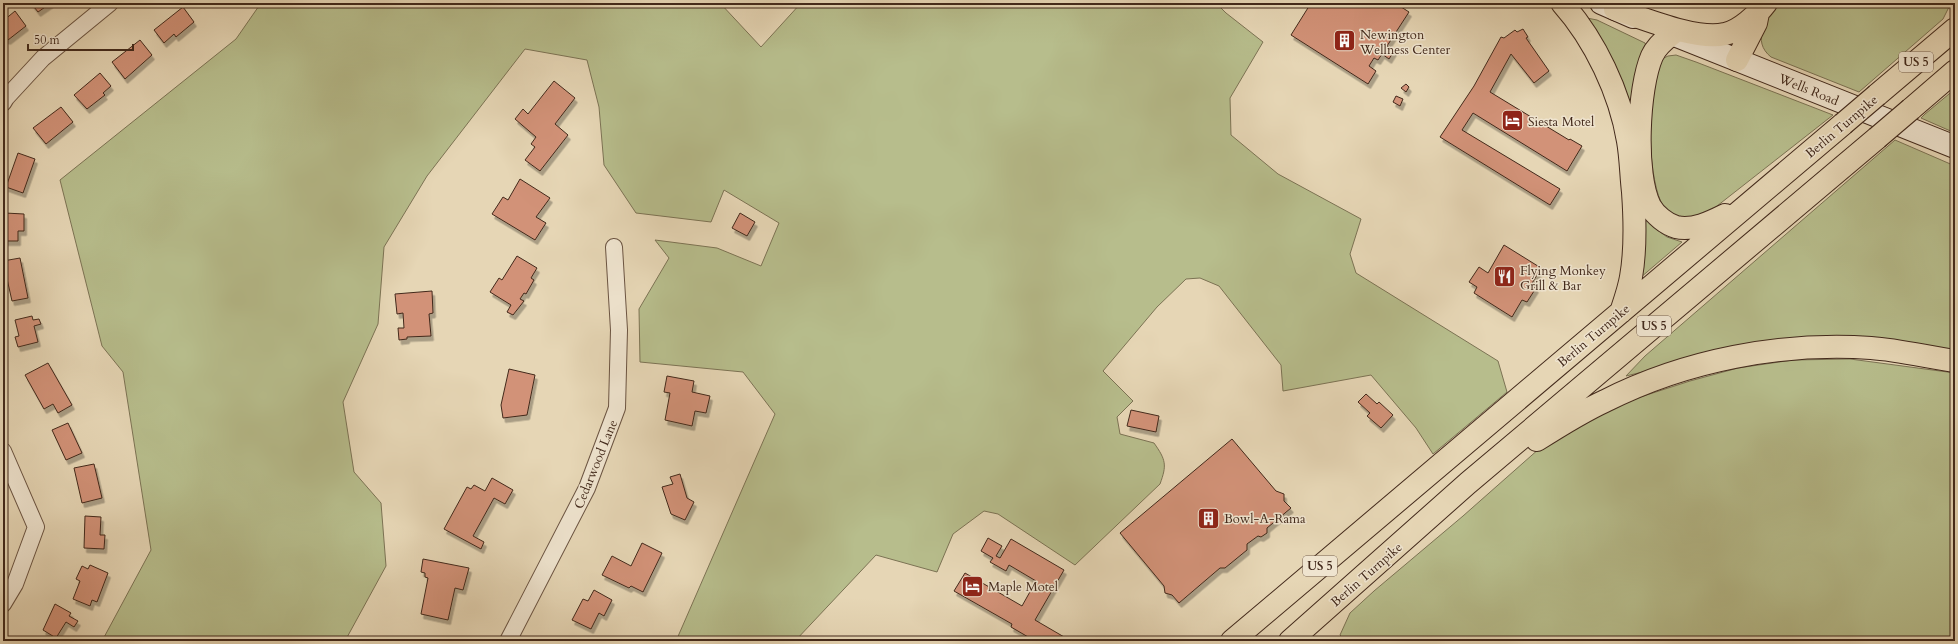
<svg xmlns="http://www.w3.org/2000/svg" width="1958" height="644" viewBox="0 0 1958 644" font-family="Cardo,serif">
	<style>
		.green { fill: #b7bd8c; stroke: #7c7354 }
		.building { fill: #d29278; stroke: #42291b; filter: url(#shadow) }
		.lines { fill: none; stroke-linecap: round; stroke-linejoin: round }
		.street-casing { stroke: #6b5442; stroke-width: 18 }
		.secondary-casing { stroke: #42291b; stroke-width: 24 }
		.highway-casing { stroke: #42291b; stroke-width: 24 }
		.street { stroke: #efe4cf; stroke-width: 16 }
		.secondary { stroke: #efe4cf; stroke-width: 22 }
		.highway { stroke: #e6d6b5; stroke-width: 22 }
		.highway-bridge-casing { stroke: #42291b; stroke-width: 24; stroke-linecap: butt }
		.highway-bridge { stroke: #e6d6b5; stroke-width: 22 }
		.labels { text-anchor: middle; stroke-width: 3; stroke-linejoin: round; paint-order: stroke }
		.shield { fill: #efe4cf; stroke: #766151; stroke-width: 1 }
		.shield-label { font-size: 12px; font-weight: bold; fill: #42291b }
		.poi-label { font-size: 13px; fill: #42291b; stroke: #efe4cf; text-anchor: start }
		.street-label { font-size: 13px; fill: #42291b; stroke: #efe4cf }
	</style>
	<defs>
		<filter id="shadow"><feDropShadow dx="2.5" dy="4.5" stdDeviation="0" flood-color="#0004"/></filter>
	</defs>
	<rect width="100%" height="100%" fill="#e6d6b5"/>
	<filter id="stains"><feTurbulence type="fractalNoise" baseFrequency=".005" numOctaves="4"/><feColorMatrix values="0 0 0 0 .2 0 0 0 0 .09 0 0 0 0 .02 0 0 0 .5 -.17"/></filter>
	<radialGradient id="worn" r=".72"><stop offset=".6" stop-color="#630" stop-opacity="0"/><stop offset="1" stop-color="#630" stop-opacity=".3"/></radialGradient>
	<path class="green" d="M261,3H720L761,47L801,3H1216L1226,13L1263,42L1230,98L1231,135L1278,174L1361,219L1350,254L1356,273L1498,361L1507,392L1433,454L1416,428L1371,375L1283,391L1281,365L1219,286L1200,278L1186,279L1157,307L1103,371L1133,401L1117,417L1120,434L1154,443C1166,460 1167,465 1160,484L1075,565L998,514L984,511L953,534L937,572L876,555L795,641H676L775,414L743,372L640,362L639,309L669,258L655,240L717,248L761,266L779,223L724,190L711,222L636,213L604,165L599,107L587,60L525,49L427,176L384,247L378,324L343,402L354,472L381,503L386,566L345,641H102L151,550L123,372L102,346L60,180L236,39Z
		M1779,3H1951L1943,19L1859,92L1771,57C1751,41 1766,19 1779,3Z
		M1587,18L1597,20L1645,43L1647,47L1637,146Z
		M1676,55L1696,62L1833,115L1703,217C1690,217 1677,219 1667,211C1649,195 1647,110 1652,86C1654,77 1657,68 1660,60L1668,56Z
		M1955,89V133L1921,118L1925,114Z
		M1895,140L1955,166V350L1750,346L1626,376L1645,356Z
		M1641,203L1656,229L1667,237L1682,242L1640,278Z
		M1850,359L1955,373V641H1345L1340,635L1350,613L1374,591L1463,516L1540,448L1581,424L1634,399L1690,381L1738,368L1793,360Z"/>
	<path class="building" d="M31,3H51L38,12Z
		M1311,3H1395L1409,12L1387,46L1394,51L1389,59L1382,54L1378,60L1374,58L1369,66L1376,71L1368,84L1291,35Z
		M183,7L194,22L176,37L174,34L164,43L154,30Z
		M15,11L26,26L8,40L6,39L3,41V21Z
		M1523,29L1528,37L1526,38L1549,71L1534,83L1511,54L1490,92L1569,140L1570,139L1582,146L1567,171L1473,113L1462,130L1560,189L1550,205L1440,137L1474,86L1501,37L1504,38L1515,30L1517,32Z
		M140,40L152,55L125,79L112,62Z
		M100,73L111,86L103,93L105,95L87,109L74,95Z
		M554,81L575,98L555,124L568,135L540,171L525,160L535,147L531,144L536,137L515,119L523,109L528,114Z
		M1406,84L1409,87L1406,92L1401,88Z
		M1396,96L1403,99L1400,106L1393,102Z
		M61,107L73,122L46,144L33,128Z
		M18,153L35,159L23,193L6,187Z
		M520,179L550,198L536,217L546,223L535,240L492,214L503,197L508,200Z
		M5,213L24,214V231H18V241H5Z
		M740,213L755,222L747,236L732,228Z
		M1504,245L1541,268L1531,285L1536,288L1527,302L1522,300L1512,317L1474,293L1477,287L1469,282L1479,267L1488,273Z
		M517,256L537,268L531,278L534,280L526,294L524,293L520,299L524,301L513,315L507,312L511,305L490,292L499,278L502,280Z
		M20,258L28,298L12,301L3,261Z
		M432,291L433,313L429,314L431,336L407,337V339L399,340L398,328H404L403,313L397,314L395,294Z
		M32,316L33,320L39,319L41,324L34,326L38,342L18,347L15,337L19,336L15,320Z
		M48,363L72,405L58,413L53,404L44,409L25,375Z
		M509,369L535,375L527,415L503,418L501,405Z
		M667,376L694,381L692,392L710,396L706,413L695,411L692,426L665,420L670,393L664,392Z
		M1366,394L1377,404L1379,402L1393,415L1381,428L1367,416L1370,413L1358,402Z
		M1131,410L1159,416L1156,432L1127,426Z
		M68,423L82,453L66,460L52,430Z
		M1232,439L1276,491L1284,494V501L1291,508L1267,528V533L1261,537L1258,536L1247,544V550L1225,568H1220L1179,603L1172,595L1165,593L1164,586L1120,533Z
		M94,464L102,498L82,503L74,468Z
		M680,474L687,498L694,502L685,520L671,514L662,487L673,484L670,477Z
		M492,478L513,490L505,504L494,498L473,536L484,542L481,549L444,529L467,487L471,489L474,485L485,491Z
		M85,516L101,517L100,535H105L104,549L84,548Z
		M988,538L1002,546L996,556L1000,558L1011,539L1064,570L1035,620L1071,641H1035L1011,627L1012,624L954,591L965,573L1022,606L1036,581L1009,565L1006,571L990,562L993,558L981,551Z
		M642,543L662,553L643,592L631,586L629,588L602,575L612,556L631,566Z
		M423,559L469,568L463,590L455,588L448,620L421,614L428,578L425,577V573L421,572Z
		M90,565L108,573L97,602L92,600L90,606L73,599L80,581L76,579L82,566L88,569Z
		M594,590L612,600L604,616L599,613L591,629L572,620L583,599L588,601Z
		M55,604L71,613L69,616L78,621L74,627L66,622L56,638L43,630Z"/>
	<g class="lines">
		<defs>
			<path id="street" d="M3,103L6,98L43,58L110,3
				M3,451L36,527L15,584L3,604
				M508,641L587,488L617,408L619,330L614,247"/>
			<path id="secondary" d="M1601,3L1633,17
				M1672,34L1955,147"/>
			<path id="highway" d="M1562,3C1595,40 1620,93 1628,141C1631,158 1631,175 1633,192C1635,220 1636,249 1631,277C1629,289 1625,300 1621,312
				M1615,9C1643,18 1697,41 1725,34C1740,31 1757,15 1766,3
				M1672,34C1664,40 1656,47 1652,56C1638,88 1634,175 1650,206C1655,215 1666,224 1676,227C1693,231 1711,222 1725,215
				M1737,60L1756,23L1758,13
				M1877,95L1955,29
				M1911,109L1955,71
				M1537,440C1559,426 1581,412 1605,401C1686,360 1781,342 1871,348C1899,350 1927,357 1955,361
				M1232,641L1843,124
				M1290,641L1468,483L1877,138"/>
		</defs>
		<use href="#street" class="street-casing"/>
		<use href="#secondary" class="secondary-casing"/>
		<use href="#highway" class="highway-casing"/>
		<use href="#street" class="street"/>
		<use href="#secondary" class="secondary"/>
		<use href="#highway" class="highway"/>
		<defs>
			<path id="highway-bridge" d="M1843,124L1877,95
				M1877,138L1911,109"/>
		</defs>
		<use href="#highway-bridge" class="highway-bridge-casing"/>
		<use href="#highway-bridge" class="highway-bridge"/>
	</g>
	<defs>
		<symbol id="building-square" viewBox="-11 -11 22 22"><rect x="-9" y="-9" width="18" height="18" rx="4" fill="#8f2418" stroke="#efe4cf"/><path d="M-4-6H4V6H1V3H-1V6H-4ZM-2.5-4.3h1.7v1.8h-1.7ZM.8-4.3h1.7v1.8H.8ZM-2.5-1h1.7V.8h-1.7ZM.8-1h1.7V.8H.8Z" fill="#fff"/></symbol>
		<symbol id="hotel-square" viewBox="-11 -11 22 22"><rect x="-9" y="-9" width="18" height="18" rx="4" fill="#8f2418" stroke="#efe4cf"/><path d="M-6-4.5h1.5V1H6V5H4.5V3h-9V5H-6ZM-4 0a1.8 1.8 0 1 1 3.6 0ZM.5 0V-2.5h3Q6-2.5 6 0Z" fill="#fff"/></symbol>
		<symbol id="restaurant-square" viewBox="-11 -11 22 22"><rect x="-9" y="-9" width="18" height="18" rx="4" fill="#8f2418" stroke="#efe4cf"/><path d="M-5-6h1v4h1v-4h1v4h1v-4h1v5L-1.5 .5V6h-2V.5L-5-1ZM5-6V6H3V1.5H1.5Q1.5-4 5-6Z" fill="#fff"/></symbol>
	</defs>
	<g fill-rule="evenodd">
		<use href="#building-square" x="1332" y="28" width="25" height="25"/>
		<use href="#hotel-square" x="1500" y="108" width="25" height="25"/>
		<use href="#restaurant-square" x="1492" y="264" width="25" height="25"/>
		<use href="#building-square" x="1196" y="506" width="25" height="25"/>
		<use href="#hotel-square" x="960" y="574" width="25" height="25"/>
	</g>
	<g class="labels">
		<g class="shield">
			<rect x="1899" y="52" width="34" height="20" rx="3"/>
			<rect x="1637" y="316" width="34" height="20" rx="3"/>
			<rect x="1303" y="556" width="34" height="20" rx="3"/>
		</g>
		<g class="shield-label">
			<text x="1916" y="66">US 5</text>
			<text x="1654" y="330">US 5</text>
			<text x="1320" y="570">US 5</text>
		</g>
		<g class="poi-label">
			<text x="1360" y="39">Newington<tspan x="1360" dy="15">Wellness Center</tspan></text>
			<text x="1528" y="126">Siesta Motel</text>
			<text x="1520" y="275">Flying Monkey<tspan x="1520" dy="15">Grill &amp; Bar</tspan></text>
			<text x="1224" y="523">Bowl-A-Rama</text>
			<text x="988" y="591">Maple Motel</text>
		</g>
		<g class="street-label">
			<text transform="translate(1809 89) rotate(22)" y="5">Wells Road</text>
			<text transform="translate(1841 126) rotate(-40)" y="5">Berlin Turnpike</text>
			<text transform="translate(1593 335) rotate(-40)" y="5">Berlin Turnpike</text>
			<text transform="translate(595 464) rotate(-68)" y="5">Cedarwood Lane</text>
			<text transform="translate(1366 574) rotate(-41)" y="5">Berlin Turnpike</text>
		</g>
	</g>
	<rect width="1958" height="644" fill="none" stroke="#e6d6b5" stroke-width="16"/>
	<rect x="4" y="4" width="1950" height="636" fill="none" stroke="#42291b" stroke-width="2"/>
	<rect x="8" y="8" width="1942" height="628" fill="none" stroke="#42291b"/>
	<path d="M28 44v6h105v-6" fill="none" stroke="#42291b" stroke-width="2"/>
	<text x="34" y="44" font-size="12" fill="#42291b" stroke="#efe4cf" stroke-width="3" paint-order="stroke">50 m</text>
	<rect width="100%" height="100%" filter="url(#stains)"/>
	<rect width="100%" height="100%" fill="url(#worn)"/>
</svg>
